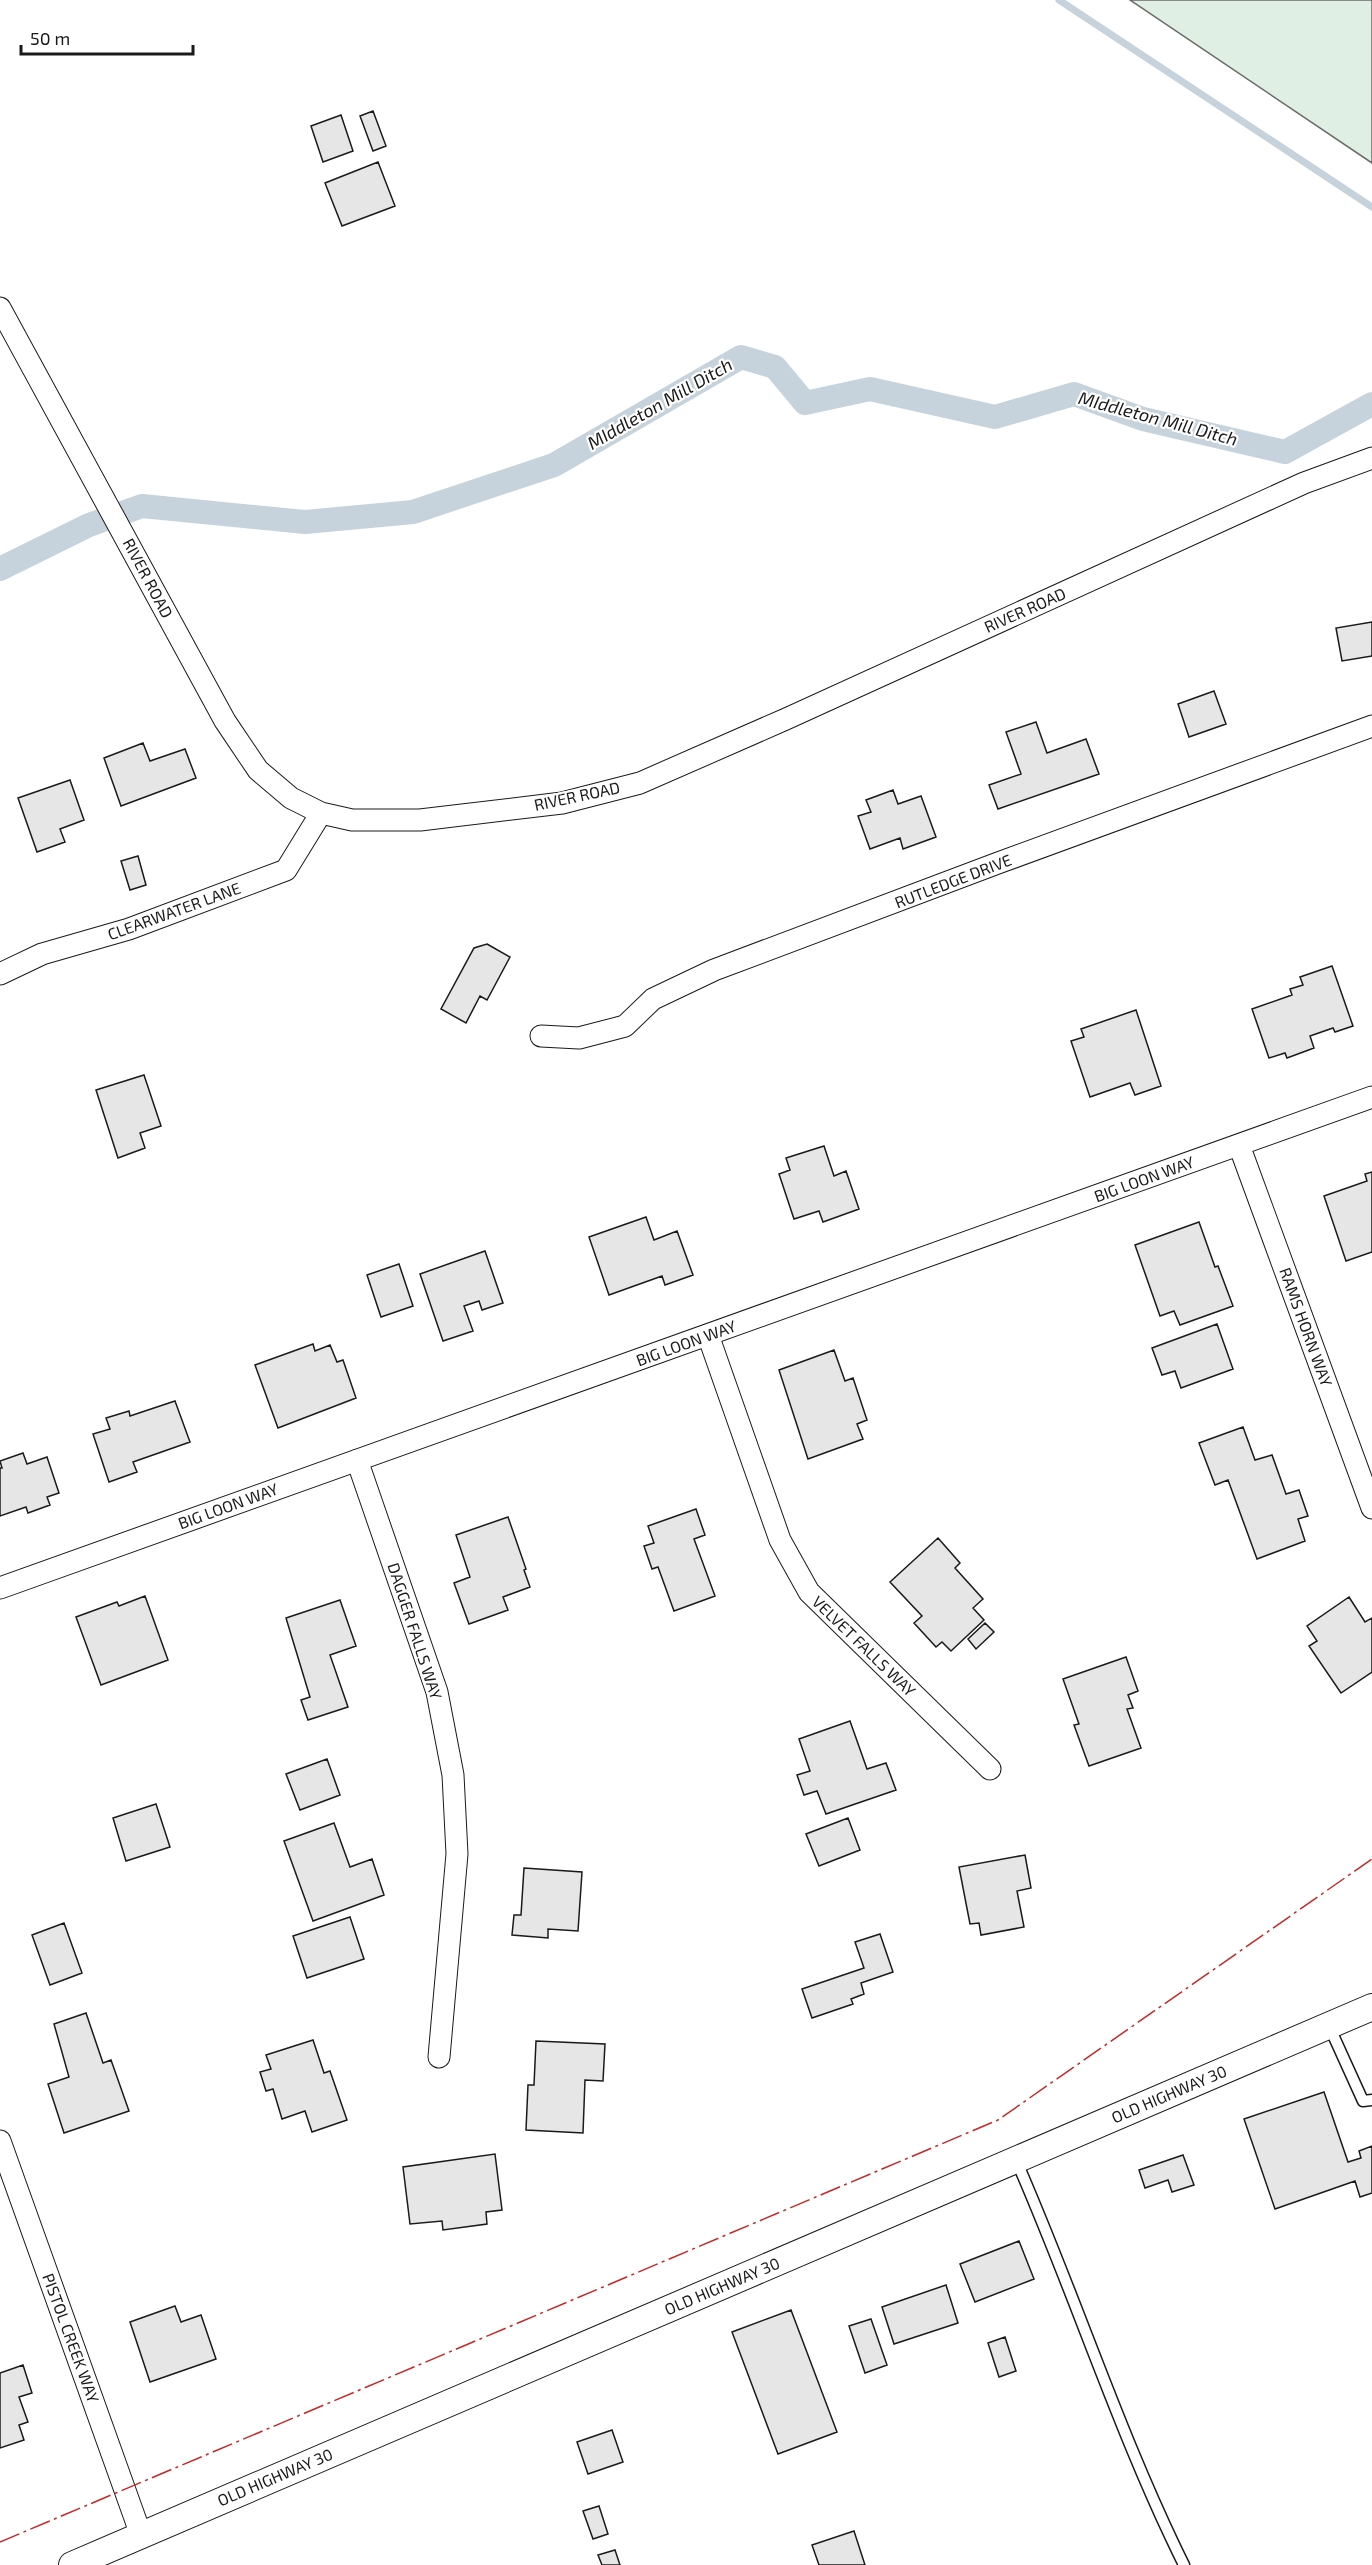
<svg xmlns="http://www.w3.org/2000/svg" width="1372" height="2565" viewBox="0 0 1372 2565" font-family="'Exo 2',sans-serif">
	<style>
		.green { fill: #e0efe3; stroke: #6a6a6a; stroke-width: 1.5 }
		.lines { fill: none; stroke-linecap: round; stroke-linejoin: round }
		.stream { stroke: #c6d2dc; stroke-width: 7 }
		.canal { stroke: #c6d2dc; stroke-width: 24 }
		.building { fill: #e6e6e6; stroke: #1a1a1a; stroke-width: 1.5 }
		.service-casing { stroke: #1a1a1a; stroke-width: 13 }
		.minor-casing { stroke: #1a1a1a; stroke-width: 23 }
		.tertiary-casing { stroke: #1a1a1a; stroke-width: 28 }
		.service { stroke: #fff; stroke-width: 10 }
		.minor { stroke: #fff; stroke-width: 21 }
		.tertiary { stroke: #fff; stroke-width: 26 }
		.power { stroke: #c62828; stroke-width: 1.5; stroke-dasharray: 21 4.5 3 4.5; stroke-linecap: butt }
		.labels { text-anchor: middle; stroke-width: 4.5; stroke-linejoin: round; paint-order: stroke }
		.street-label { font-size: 16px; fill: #1a1a1a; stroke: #fff }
		.water-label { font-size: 18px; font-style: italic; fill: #1a1a1a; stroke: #fff }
	</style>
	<rect width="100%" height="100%" fill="#fff"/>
	<path class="green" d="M1130,0H1372V163Z"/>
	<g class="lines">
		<path class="stream" d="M1059,0L1372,207"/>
		<path class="canal" d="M0,569L89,525L142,506L305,522L413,512L554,465L741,357L775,367L805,403L870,389L995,417L1074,394L1143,419L1285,452L1372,404"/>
	</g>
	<path class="building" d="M373,111L386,146L373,151L360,116Z
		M341,115L353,151L323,162L311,126Z
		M378,162L395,206L342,226L325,183Z
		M1372,622V656L1342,661L1336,628Z
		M1214,691L1226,724L1189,737L1178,704Z
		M1036,722L1047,753L1086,739L1099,774L998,809L989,785L1021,774L1006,732Z
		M143,743L150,761L185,749L196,778L121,806L104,758Z
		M70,780L84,820L60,829L65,842L37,852L18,798Z
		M893,790L898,804L921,796L936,837L903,849L900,838L870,849L858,816L871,812L866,800Z
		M138,856L146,885L130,890L121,861Z
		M487,944L510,957L487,1000L480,996L466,1023L441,1009L474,948Z
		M1332,966L1353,1026L1335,1032L1333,1028L1310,1036L1314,1048L1287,1058L1285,1053L1269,1058L1252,1009L1292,995L1290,989L1303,985L1300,977Z
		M1136,1010L1161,1086L1135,1095L1130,1083L1090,1097L1071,1041L1084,1037L1081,1029Z
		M144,1075L161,1126L140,1133L145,1148L118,1158L96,1090Z
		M824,1146L834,1176L846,1171L859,1209L823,1222L819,1211L794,1219L779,1174L790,1170L786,1158Z
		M1372,1172V1252L1346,1261L1324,1196L1367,1181L1365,1174Z
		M646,1217L654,1240L677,1231L693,1275L665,1285L662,1276L609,1295L589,1237Z
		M1199,1222L1215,1267L1218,1266L1233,1306L1180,1325L1174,1311L1160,1316L1135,1245Z
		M485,1251L503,1303L482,1310L479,1301L464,1306L473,1331L443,1341L420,1274Z
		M399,1264L413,1306L381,1317L367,1275Z
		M1217,1324L1233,1369L1181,1388L1175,1371L1162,1375L1152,1348Z
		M313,1344L315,1351L330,1345L337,1362L343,1360L356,1398L278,1428L255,1365Z
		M834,1350L845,1381L853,1378L867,1420L857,1424L863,1439L808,1459L779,1370Z
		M175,1401L190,1442L133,1462L137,1472L109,1482L93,1434L110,1429L106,1418L129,1411L130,1416Z
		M1243,1427L1255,1460L1272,1455L1286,1494L1299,1490L1308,1516L1298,1519L1305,1541L1257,1559L1228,1480L1215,1485L1199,1443Z
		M23,1453L27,1464L47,1457L59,1493L47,1497L50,1505L28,1513L26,1507L0,1516V1468H2L0,1461Z
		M696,1509L705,1535L694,1539L715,1596L674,1611L658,1567L652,1569L644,1546L654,1543L648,1526Z
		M508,1517L526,1569L524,1570L530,1587L503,1597L508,1610L469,1624L454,1583L470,1577L456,1535Z
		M938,1538L960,1563L955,1568L983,1599L973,1608L984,1620L951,1651L942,1642L936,1647L914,1623L922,1616L890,1582Z
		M145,1596L168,1660L101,1685L76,1617L117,1602L119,1606Z
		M1349,1597L1365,1622L1372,1618V1672L1341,1693L1309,1646L1317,1641L1307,1626Z
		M340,1600L356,1646L330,1655L348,1707L308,1720L301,1700L310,1697L286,1618Z
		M985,1623L994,1632L976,1649L968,1639Z
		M1126,1657L1138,1691L1128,1695L1133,1708L1127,1709L1141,1748L1089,1766L1074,1725L1079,1724L1063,1679Z
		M850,1721L867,1769L886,1763L896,1790L826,1814L817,1791L804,1795L797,1775L810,1771L799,1739Z
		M327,1759L340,1795L300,1810L286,1774Z
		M156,1804L170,1847L126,1861L113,1818Z
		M848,1818L860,1850L819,1866L806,1834Z
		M334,1823L350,1867L372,1859L384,1895L313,1921L284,1841Z
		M1025,1855L1031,1888L1017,1891L1024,1927L981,1935L979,1923L970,1924L959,1867Z
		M524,1868L582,1872L578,1931L548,1929V1938L512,1935L514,1915H521Z
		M350,1917L364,1959L307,1978L293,1936Z
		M64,1923L82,1973L50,1985L32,1935Z
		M880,1934L893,1972L861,1983L864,1994L851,1999L853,2004L812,2018L802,1989L864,1968L855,1942Z
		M86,2013L103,2063L111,2060L129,2111L64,2133L48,2084L69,2077L54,2024Z
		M313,2040L324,2073L330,2071L347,2120L312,2132L305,2111L282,2119L273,2089L266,2091L260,2072L271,2069L266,2055Z
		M536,2041L605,2044L603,2081L585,2080L583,2133L526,2130L528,2085H534Z
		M1324,2092L1348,2162L1361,2158L1359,2151L1372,2146V2193L1360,2197L1355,2181L1275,2209L1244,2119Z
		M495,2154L502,2210L486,2212L487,2224L443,2230L442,2221L410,2224L403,2167Z
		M1183,2155L1194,2185L1172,2192L1168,2180L1145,2188L1139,2170Z
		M1019,2241L1034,2279L975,2302L960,2264Z
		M946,2285L958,2323L894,2344L882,2307Z
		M175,2306L181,2322L201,2315L216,2359L150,2382L130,2322Z
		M791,2310L837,2432L778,2454L732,2332Z
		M871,2319L887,2365L865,2373L849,2326Z
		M1005,2337L1016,2371L999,2377L988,2343Z
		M23,2365L32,2393L19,2397L28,2422L19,2425L24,2440L0,2448V2373Z
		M612,2430L623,2462L588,2474L577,2442Z
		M599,2506L608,2534L593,2539L583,2511Z
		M854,2531L865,2565H819L812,2545Z
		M615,2550L620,2565H602L598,2555Z"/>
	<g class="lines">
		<defs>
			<path id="service" d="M1329,2026L1363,2101L1372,2100
				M1016,2160C1075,2294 1119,2434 1184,2565"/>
			<path id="minor" d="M0,308L225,721L258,770L291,798L321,813L352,820H420L562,803L640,783L786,719L1304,483L1372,458
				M0,974L42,954L129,929L286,870L321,813
				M541,1036L579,1038L625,1026L653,999L714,970L998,863L1372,726
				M1239,1145L1372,1508
				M708,1335L780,1540L809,1592L990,1769
				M357,1460L437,1692L453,1775L457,1854L439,2057
				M0,1588L1372,1097
				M0,2141L141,2535"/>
			<path id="tertiary" d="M72,2565L1372,2007"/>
		</defs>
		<use href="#service" class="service-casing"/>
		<use href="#minor" class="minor-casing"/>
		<use href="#tertiary" class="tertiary-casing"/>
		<use href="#service" class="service"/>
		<use href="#minor" class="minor"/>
		<use href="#tertiary" class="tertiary"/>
		<path class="power" d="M0,2542L998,2120L1372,1859"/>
	</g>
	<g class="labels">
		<g class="street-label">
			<text transform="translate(148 578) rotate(62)" y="6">RIVER ROAD</text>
			<text transform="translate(1025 610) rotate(-24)" y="6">RIVER ROAD</text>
			<text transform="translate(577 796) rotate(-12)" y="6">RIVER ROAD</text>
			<text transform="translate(953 881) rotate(-21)" y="6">RUTLEDGE DRIVE</text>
			<text transform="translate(174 911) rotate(-20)" y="6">CLEARWATER LANE</text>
			<text transform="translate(1144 1179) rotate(-20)" y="6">BIG LOON WAY</text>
			<text transform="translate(1306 1327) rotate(70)" y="6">RAMS HORN WAY</text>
			<text transform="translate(686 1343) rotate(-20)" y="6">BIG LOON WAY</text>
			<text transform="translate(228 1506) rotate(-20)" y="6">BIG LOON WAY</text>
			<text transform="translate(415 1631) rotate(72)" y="6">DAGGER FALLS WAY</text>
			<text transform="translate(864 1646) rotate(44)" y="6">VELVET FALLS WAY</text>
			<text transform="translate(1169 2094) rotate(-23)" y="6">OLD HIGHWAY 30</text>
			<text transform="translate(722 2286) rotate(-23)" y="6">OLD HIGHWAY 30</text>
			<text transform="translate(71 2338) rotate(70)" y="6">PISTOL CREEK WAY</text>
			<text transform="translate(275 2477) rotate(-23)" y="6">OLD HIGHWAY 30</text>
		</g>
		<g class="water-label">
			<text transform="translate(660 404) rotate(-30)" y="6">MIddleton Mill Ditch</text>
			<text transform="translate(1158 419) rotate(15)" y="6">MIddleton Mill Ditch</text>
		</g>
	</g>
	<path d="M21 45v9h172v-9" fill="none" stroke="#1a1a1a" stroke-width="3"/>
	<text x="30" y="45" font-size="18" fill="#1a1a1a" stroke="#ffffff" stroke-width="4.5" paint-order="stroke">50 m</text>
</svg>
